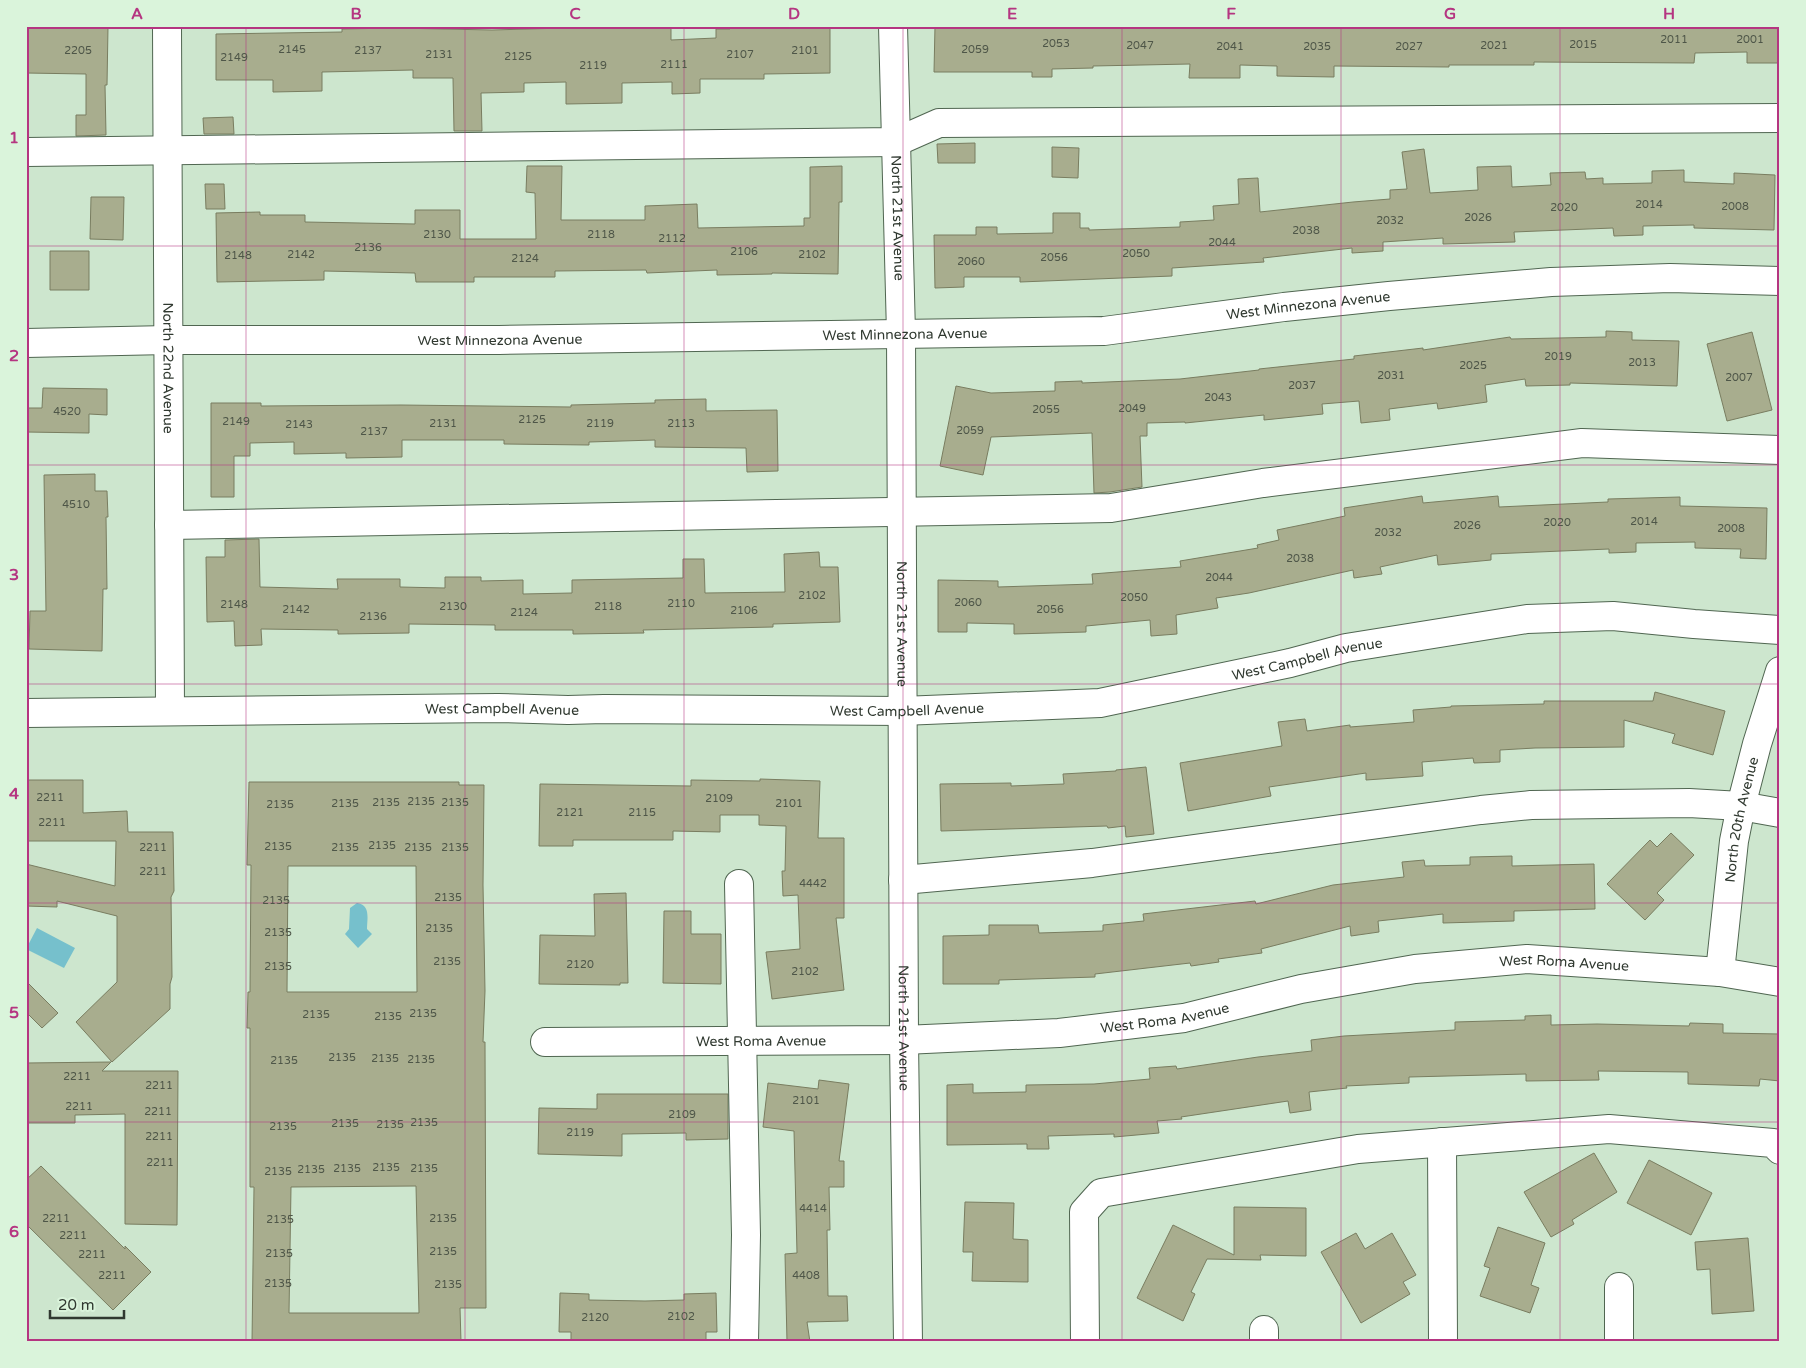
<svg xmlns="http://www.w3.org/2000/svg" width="1806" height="1368" viewBox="0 0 1806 1368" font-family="'Varela Round',sans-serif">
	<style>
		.water { fill: #76c0cc }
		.building { fill: #a8ad8e; stroke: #797d60; fill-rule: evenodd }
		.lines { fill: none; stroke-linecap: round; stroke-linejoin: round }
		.minor-casing { stroke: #506651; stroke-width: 30 }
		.minor { stroke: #fff; stroke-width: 28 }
		.grid { fill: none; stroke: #b53581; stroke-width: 1; stroke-opacity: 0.55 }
		.labels { text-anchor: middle; stroke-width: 4; stroke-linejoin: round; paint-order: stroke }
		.number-label { font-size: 11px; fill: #4e5648 }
		.street-label { font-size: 14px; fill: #303930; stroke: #daf4db }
		.neatline { fill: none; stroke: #b53581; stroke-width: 2 }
		.grid-label { font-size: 16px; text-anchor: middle; font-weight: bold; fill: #b53581 }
	</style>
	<rect width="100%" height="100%" fill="#cde6ce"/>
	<path class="water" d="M357,903C371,905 367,919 367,929L372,934L358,948L345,934L349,929L350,908Z
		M37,928L75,948L64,968L26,949Z"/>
	<path class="building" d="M26,26L108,27L107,85H105L106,135L76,136V115H86V74L26,73Z
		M564,26H671V40L716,38V29H730V26H764V28L830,27V73L764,74V79H700V93L672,94V82L622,83V103L566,104V82L524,83V92L481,93L482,131H454L453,78H413V70L322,72V91L273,92V80H216V34L342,32V29L394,28L492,30L564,28Z
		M935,26H1015V28L1059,26H1780V63H1747V52L1695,53L1694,63L1534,62V65H1449V67L1334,66V77L1277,76V66L1240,65V78H1189L1190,64L1093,66V68L1052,69V77H1032V72H934Z
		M233,117L234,134H204L203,118Z
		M975,143V163H938L937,144Z
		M1052,147L1079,148L1078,178L1052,177Z
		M1424,149L1430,193L1478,190L1477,167L1511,166L1512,187L1551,185L1550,173L1585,172L1586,179L1603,178V184L1652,183V171L1684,170V182L1734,184V173L1775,175L1774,230L1694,228V225L1643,226V235L1614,236L1613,228L1514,232L1515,242L1443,244V238L1383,242V251L1352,253V248L1263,258L1264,262L1172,268V276L1020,282V277H964V287L935,288L934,235H976V227H997V234L1053,233V213H1080V228H1089V230L1180,227V222L1214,220L1213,206L1239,204L1238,179L1258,178L1260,212L1353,202L1390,199V190L1407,189L1402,152Z
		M527,166H562L561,220H645V206L697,204L698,228L804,226V218H810V167L842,166V202H839L838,274L772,273V274L717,275V270L647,273L646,270L555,271V277H474V282H416L415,273L324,271V280L217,282L216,213L260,212V215H305V222L415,224V210H460V239H536L535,193L526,192Z
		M205,184H224L225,209H206Z
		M91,197H124L123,240L90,239Z
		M50,251H89V290H50Z
		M1606,331L1632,332V340L1679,341L1677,386L1570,383V385L1526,386L1525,379L1485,385L1487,402L1438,409L1437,403L1389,409L1390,420L1361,423L1359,401L1322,404L1323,414L1264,420V415L1185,423V422L1147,423V436H1140L1142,487L1110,492L1094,493L1092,433L991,437L983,475L940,466L956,386L991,393L1055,391V382L1082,381V383L1180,379L1259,370V369L1354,359V356L1423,348V350L1510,337L1511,339L1606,337Z
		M1752,332L1772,410L1727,421L1707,344Z
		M43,388L107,389V415L89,414V433L26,432V408H42Z
		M706,399V411L777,410L778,471L747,472L746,448L655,447V440L589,442V445L504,444V440H402V457L346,458V453L294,454V442L250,443V456H234V497H211V403H261V406L401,405L571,407V405L655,403V400Z
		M95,474V491H107L108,517H106L107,589H103L102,651L29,649L30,611H46L44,475Z
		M1422,496L1423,503L1498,496L1499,507L1608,502V499L1680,497V506L1767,508L1766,559L1740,558L1741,549L1695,548V542L1636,543V552L1609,553V549L1491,554V560L1438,565L1437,555L1380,567L1382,574L1354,578L1353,570L1249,593L1216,598L1218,608L1176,615L1177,634L1151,636L1150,620L1086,626V632L1014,634V624L967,623V632H938V580L998,581V587L1093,584L1092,574L1181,567L1180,561L1258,548L1257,545L1279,540L1277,530L1345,516L1344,508Z
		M259,539L260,587L338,589L337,579H400V587L445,588V577H481V581L523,580V594L572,593V580L683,578V559H704L705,593L785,592L784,554L819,552L820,567H838L840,622L773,624V627L643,630L644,633L573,634V630H495V625L409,624V633L338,634V630L261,629L262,645L235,646L234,621L207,622L206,557H225V540Z
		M1655,692L1725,711L1713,755L1672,743L1675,734L1624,720V747L1535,748L1500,750V762L1474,763L1473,758L1422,762L1423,776L1366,780V773L1269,787L1271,796L1188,811L1180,763L1282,746L1278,722L1305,719L1307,731L1350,725V727L1414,722L1413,710L1451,707V706L1544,704V701H1653Z
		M1146,767L1154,834L1126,837L1125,826L1108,828L1107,826L941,831L940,784L1011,783V786L1064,784L1063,774L1116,771V770Z
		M760,779L820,781L818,838H844V918H836L844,990L772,999L766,952L800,949L798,895L783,896L782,871H785L786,826L759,825V815H720V832L673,831V840H573V846H539L540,784L691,786V780L760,781Z
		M26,780H83V813L127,811L128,832H173L174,891L171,897L172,977L170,984V1009L112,1062L76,1022L117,982V916L57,901V907L26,906V864L115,886L116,841H26Z
		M249,782H459V785H484L483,885L485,991L483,1042H485L486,1308H460L461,1342H252L254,1187H250V1028H247L248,992H250L251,865H247ZM288,866H416L417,992H287ZM416,1186L419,1313H289L291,1187Z
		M1671,833L1694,855L1657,893L1664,900L1645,920L1607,884L1650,840L1657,847Z
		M1512,856V866L1594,864L1595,909L1514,911V921L1443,923V914L1378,921L1379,932L1351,936L1350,926L1261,949L1262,953L1218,959L1219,962L1191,966L1190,963L1095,974V977L999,980V984H943V936L989,935V925H1038L1039,933L1103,931V925L1144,921L1143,914L1255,901L1256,904L1333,885L1404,877L1402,862L1424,860L1425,866L1470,865V857Z
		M626,893L628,983H620V985L539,984L540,935L595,936L594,894Z
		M664,911H691V934H721V984L663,983Z
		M26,981L58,1013L42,1028L26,1012Z
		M1551,1015V1025L1597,1024L1689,1026L1690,1023L1723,1024V1033L1780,1034V1081L1760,1079L1759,1086L1688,1084V1072L1598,1071L1599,1080L1526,1081V1074L1409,1077V1083L1346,1086L1347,1088L1309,1092L1311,1110L1290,1113L1288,1101L1181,1117L1182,1119L1157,1121L1159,1133L1114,1137V1134L1048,1136L1049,1149H1027V1144L947,1145V1085L973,1084V1093L1026,1092V1085L1094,1084L1150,1079L1149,1068L1176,1066L1177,1069L1258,1057L1312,1051L1311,1040L1344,1036L1455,1030V1022L1525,1020V1016Z
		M111,1062L102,1071H178L177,1225L125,1224V1114L75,1115V1123H26V1063Z
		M819,1080L849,1084L839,1161H844V1187H829L830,1230H827L828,1296H847L848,1321L807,1322L810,1342H787L785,1254L797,1253L794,1131L763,1127L768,1083L818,1089Z
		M597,1094H728V1139L686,1140V1133L622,1134V1156L538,1154L539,1108L597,1109Z
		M1594,1153L1617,1192L1572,1220L1574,1224L1551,1237L1524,1192Z
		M1649,1160L1712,1193L1691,1235L1627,1203Z
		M41,1166L125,1249V1246L151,1272L113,1310L26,1224V1180Z
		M965,1202L1014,1203L1013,1239L1028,1240V1282L972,1281L973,1252H963Z
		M1234,1207L1306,1208V1256L1260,1255L1261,1260L1207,1259L1191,1292L1195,1294L1183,1321L1137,1298L1173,1225L1234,1255Z
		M1498,1227L1545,1243L1531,1285L1539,1288L1530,1313L1480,1296L1490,1268L1484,1266Z
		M1356,1233L1365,1249L1392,1233L1416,1275L1403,1282L1410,1294L1361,1323L1321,1252Z
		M1748,1238L1754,1311L1712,1314L1710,1269L1697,1270L1695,1242Z
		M560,1293L589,1294V1300L645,1301L684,1300V1294L716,1293L717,1332H706V1342L638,1340L571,1342V1332H559Z"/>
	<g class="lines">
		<defs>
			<g id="minor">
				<path id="s1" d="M167,26L170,711"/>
				<path id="s2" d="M893,26L901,333L904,1040L908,1342"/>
				<path d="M26,152L896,142L939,123L1780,118"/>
				<path id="s3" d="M26,343L168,340H499L1104,331L1284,307L1389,296L1551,282L1670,278L1780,281"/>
				<path d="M169,525L1111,508L1263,483L1582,443L1780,450"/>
				<path id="s4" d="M26,713L498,708L568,710L604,709L902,711L1100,703L1290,663L1346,648L1527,619L1613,616L1694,624L1780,630"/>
				<path d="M903,880L1092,863L1481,810L1531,805L1689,803L1741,806L1780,813"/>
				<path d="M739,884L746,1235L744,1342"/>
				<path id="s5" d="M1720,972L1734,841L1741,806L1757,744L1780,671"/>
				<path id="s6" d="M545,1042L904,1040L1059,1033L1184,1018L1301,989L1415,969L1527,959L1720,972L1780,982"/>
				<path d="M1442,1142L1443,1342"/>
				<path d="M1619,1287V1342"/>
				<path d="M1264,1330V1342"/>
				<path d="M1085,1342L1084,1212L1101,1193L1358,1149L1609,1129L1773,1143L1780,1150"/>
			</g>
		</defs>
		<use href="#minor" class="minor-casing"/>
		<use href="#minor" class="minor"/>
	</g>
	<path class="grid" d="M246,26V1342M465,26V1342M684,26V1342M903,26V1342M1122,26V1342M1341,26V1342M1560,26V1342M26,246H1780M26,465H1780M26,684H1780M26,903H1780M26,1122H1780"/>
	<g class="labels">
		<g class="number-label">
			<text x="1674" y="43">2011</text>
			<text x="1750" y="43">2001</text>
			<text x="1056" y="47">2053</text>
			<text x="1583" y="48">2015</text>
			<text x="1140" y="49">2047</text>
			<text x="1494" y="49">2021</text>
			<text x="1230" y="50">2041</text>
			<text x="1317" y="50">2035</text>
			<text x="1409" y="50">2027</text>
			<text x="292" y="53">2145</text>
			<text x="975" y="53">2059</text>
			<text x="78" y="54">2205</text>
			<text x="368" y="54">2137</text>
			<text x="805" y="54">2101</text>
			<text x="439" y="58">2131</text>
			<text x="740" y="58">2107</text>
			<text x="518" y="60">2125</text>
			<text x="234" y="61">2149</text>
			<text x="674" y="68">2111</text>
			<text x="593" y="69">2119</text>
			<text x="1649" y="208">2014</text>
			<text x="1735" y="210">2008</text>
			<text x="1564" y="211">2020</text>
			<text x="1478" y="221">2026</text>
			<text x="1390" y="224">2032</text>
			<text x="1306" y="234">2038</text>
			<text x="437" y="238">2130</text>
			<text x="601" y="238">2118</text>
			<text x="672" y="242">2112</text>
			<text x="1222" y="246">2044</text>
			<text x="368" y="251">2136</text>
			<text x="744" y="255">2106</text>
			<text x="1136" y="257">2050</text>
			<text x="301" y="258">2142</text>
			<text x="812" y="258">2102</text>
			<text x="238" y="259">2148</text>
			<text x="1054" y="261">2056</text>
			<text x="525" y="262">2124</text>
			<text x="971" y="265">2060</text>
			<text x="1558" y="360">2019</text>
			<text x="1642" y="366">2013</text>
			<text x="1473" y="369">2025</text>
			<text x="1391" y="379">2031</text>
			<text x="1739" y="381">2007</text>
			<text x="1302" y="389">2037</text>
			<text x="1218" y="401">2043</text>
			<text x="1132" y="412">2049</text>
			<text x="1046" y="413">2055</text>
			<text x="67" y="415">4520</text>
			<text x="532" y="423">2125</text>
			<text x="236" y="425">2149</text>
			<text x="443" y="427">2131</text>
			<text x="600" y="427">2119</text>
			<text x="681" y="427">2113</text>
			<text x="299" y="428">2143</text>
			<text x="970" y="434">2059</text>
			<text x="374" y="435">2137</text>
			<text x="76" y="508">4510</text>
			<text x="1644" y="525">2014</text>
			<text x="1557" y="526">2020</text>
			<text x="1467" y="529">2026</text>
			<text x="1731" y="532">2008</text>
			<text x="1388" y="536">2032</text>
			<text x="1300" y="562">2038</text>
			<text x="1219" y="581">2044</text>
			<text x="812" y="599">2102</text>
			<text x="1134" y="601">2050</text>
			<text x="968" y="606">2060</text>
			<text x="681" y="607">2110</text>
			<text x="234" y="608">2148</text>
			<text x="453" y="610">2130</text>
			<text x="608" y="610">2118</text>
			<text x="296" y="613">2142</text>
			<text x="1050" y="613">2056</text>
			<text x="744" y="614">2106</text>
			<text x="524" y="616">2124</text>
			<text x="373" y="620">2136</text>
			<text x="50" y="801">2211</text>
			<text x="719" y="802">2109</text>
			<text x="421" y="805">2135</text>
			<text x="386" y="806">2135</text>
			<text x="455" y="806">2135</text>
			<text x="345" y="807">2135</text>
			<text x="789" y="807">2101</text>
			<text x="280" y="808">2135</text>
			<text x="570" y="816">2121</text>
			<text x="642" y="816">2115</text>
			<text x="52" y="826">2211</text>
			<text x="382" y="849">2135</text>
			<text x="278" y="850">2135</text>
			<text x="153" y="851">2211</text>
			<text x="345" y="851">2135</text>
			<text x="418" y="851">2135</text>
			<text x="455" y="851">2135</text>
			<text x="153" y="875">2211</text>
			<text x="813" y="887">4442</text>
			<text x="448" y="901">2135</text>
			<text x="276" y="904">2135</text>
			<text x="439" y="932">2135</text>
			<text x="278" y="936">2135</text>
			<text x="447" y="965">2135</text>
			<text x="580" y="968">2120</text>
			<text x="278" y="970">2135</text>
			<text x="805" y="975">2102</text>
			<text x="423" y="1017">2135</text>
			<text x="316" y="1018">2135</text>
			<text x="388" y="1020">2135</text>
			<text x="342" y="1061">2135</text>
			<text x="385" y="1062">2135</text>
			<text x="421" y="1063">2135</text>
			<text x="284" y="1064">2135</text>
			<text x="77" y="1080">2211</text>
			<text x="159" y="1089">2211</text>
			<text x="806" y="1104">2101</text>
			<text x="79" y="1110">2211</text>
			<text x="158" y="1115">2211</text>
			<text x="682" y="1118">2109</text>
			<text x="424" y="1126">2135</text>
			<text x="345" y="1127">2135</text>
			<text x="390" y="1128">2135</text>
			<text x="283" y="1130">2135</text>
			<text x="580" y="1136">2119</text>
			<text x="159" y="1140">2211</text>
			<text x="160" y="1166">2211</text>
			<text x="386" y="1171">2135</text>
			<text x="347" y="1172">2135</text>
			<text x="424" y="1172">2135</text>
			<text x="311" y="1173">2135</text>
			<text x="278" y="1175">2135</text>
			<text x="813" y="1212">4414</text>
			<text x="56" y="1222">2211</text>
			<text x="443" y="1222">2135</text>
			<text x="280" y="1223">2135</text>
			<text x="73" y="1239">2211</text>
			<text x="443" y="1255">2135</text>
			<text x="279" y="1257">2135</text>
			<text x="92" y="1258">2211</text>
			<text x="112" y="1279">2211</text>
			<text x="806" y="1279">4408</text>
			<text x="278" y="1287">2135</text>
			<text x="448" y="1288">2135</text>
			<text x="681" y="1320">2102</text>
			<text x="595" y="1321">2120</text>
		</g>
		<g class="street-label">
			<text dy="5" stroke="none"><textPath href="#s2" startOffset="192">North 21st Avenue</textPath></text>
			<text dy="5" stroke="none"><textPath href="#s3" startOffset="1284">West Minnezona Avenue</textPath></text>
			<text dy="5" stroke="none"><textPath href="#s3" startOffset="879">West Minnezona Avenue</textPath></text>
			<text dy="5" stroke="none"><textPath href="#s3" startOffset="474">West Minnezona Avenue</textPath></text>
			<text dy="5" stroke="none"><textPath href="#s1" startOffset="342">North 22nd Avenue</textPath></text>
			<text dy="5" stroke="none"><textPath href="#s2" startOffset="598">North 21st Avenue</textPath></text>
			<text dy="5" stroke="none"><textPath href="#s4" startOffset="1286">West Campbell Avenue</textPath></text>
			<text dy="5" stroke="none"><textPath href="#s4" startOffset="476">West Campbell Avenue</textPath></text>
			<text dy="5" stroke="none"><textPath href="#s4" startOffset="881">West Campbell Avenue</textPath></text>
			<text dy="5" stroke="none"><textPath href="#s5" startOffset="154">North 20th Avenue</textPath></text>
			<text dy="5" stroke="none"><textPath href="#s6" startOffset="1026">West Roma Avenue</textPath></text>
			<text dy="5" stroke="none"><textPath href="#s6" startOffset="621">West Roma Avenue</textPath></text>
			<text dy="5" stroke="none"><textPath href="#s2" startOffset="1002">North 21st Avenue</textPath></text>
			<text dy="5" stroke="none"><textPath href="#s6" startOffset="216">West Roma Avenue</textPath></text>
		</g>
	</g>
	<rect width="1806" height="1368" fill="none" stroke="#daf4db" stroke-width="55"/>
	<path d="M50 1310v8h74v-8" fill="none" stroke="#303930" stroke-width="2.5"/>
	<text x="58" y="1310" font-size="15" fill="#303930" stroke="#daf4db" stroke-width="4" paint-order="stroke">20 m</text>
	<rect x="28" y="28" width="1750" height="1312" class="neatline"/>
	<g class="grid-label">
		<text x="137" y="19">A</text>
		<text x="356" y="19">B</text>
		<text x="575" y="19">C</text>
		<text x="794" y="19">D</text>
		<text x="1012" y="19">E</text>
		<text x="1231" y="19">F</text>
		<text x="1450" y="19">G</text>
		<text x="1669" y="19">H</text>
		<text x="14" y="143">1</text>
		<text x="14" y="361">2</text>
		<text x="14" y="580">3</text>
		<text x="14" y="799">4</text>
		<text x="14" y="1018">5</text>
		<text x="14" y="1237">6</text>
	</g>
</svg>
